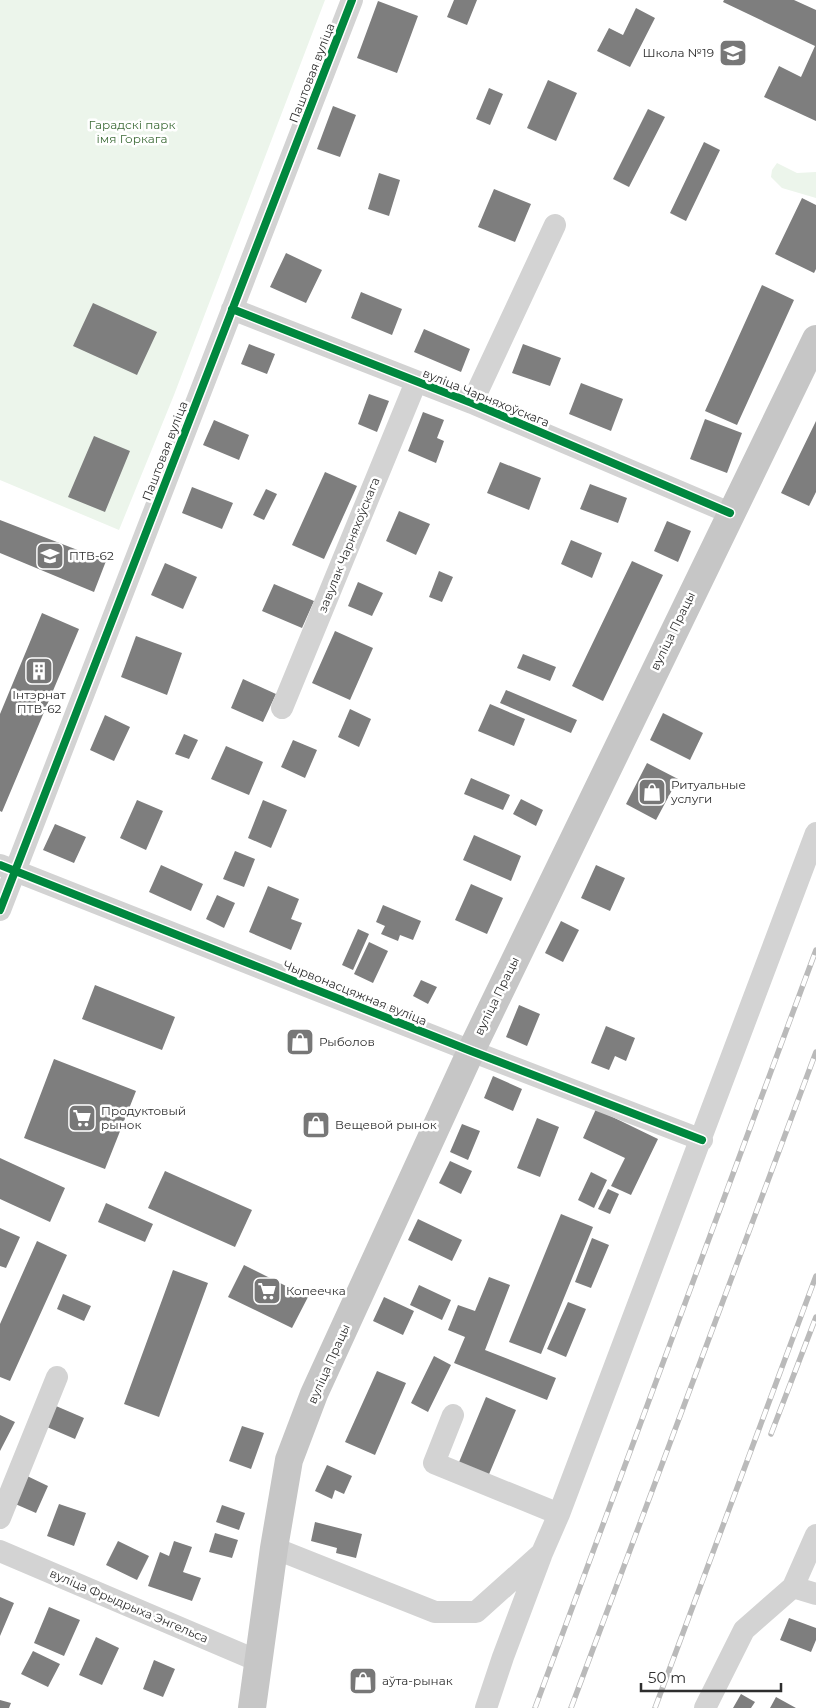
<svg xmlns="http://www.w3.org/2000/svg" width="816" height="1708" viewBox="0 0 816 1708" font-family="Montserrat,sans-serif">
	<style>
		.green { fill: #ecf5eb }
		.building { fill: #7e7e7e }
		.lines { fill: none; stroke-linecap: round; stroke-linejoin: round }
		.minor { stroke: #d3d3d3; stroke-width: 22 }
		.major { stroke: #c6c6c6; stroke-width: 28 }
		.rail-casing { stroke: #bababa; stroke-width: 5.5 }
		.rail { stroke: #fff; stroke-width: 4; stroke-dasharray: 11; stroke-linecap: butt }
		.cycleway-casing { stroke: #fff; stroke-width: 11 }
		.cycleway { stroke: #00873e; stroke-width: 8 }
		.labels { text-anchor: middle; stroke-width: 5; stroke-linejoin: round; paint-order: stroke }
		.poi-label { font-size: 12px; fill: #2e2e2e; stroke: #fff; text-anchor: start }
		.street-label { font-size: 12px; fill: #2e2e2e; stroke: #fff }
		.park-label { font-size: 12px; fill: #3d6c38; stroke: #fff }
	</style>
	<rect width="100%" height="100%" fill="#fff"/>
	<path class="green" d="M0,0H325L174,395L119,530L0,480Z
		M777,163L797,173L816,172V198L782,188L771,177L772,170Z"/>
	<path class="building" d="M454,0H477L467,25L447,17Z
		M724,0H794L816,10V121L764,97L779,66L801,77L815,46L723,2Z
		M378,1L418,16L397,73L357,58Z
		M636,8L655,18L630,67L597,51L609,28L623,35Z
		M548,80L577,93L556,141L527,128Z
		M489,88L503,94L490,125L476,119Z
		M333,106L356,115L340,157L317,149Z
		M648,109L665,117L629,187L613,179Z
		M704,142L720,150L686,221L670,213Z
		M379,173L400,180L389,216L368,209Z
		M494,189L531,204L515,242L478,227Z
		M802,198L816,205V269L814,273L775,254Z
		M286,253L322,270L306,303L270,287Z
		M762,285L794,300L737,425L705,411Z
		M361,292L402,309L392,335L351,318Z
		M93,303L157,332L137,375L73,346Z
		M424,329L470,349L461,372L414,352Z
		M249,344L275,354L267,374L241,364Z
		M523,344L561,358L550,386L512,373Z
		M581,383L623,399L611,431L569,414Z
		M369,394L389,401L377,432L358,424Z
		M423,412L444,420L437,438L444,441L436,463L408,451Z
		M705,419L742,433L727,473L690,459Z
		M214,420L249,435L239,460L203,445Z
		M816,421V492L809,506L781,493Z
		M94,436L130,451L105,512L68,497Z
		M500,462L541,478L529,510L487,493Z
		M325,472L357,486L324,559L292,545Z
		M590,484L627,498L618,523L580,509Z
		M192,487L233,503L222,529L182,513Z
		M266,489L277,494L264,520L253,515Z
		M399,511L430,524L416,555L386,541Z
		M0,520L106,561L94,592L0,553Z
		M667,521L691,531L678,562L654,551Z
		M571,540L602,553L592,578L561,564Z
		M632,561L663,575L603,701L572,686Z
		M165,563L197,577L183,609L151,595Z
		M439,571L453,577L442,602L429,597Z
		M358,582L383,593L372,616L348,606Z
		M274,584L314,601L302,628L262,611Z
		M42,613L79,629L2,812L0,811V714Z
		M335,631L373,648L350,700L312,683Z
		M136,636L182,653L167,695L121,677Z
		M523,654L556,667L550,681L517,668Z
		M243,679L276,694L263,722L231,708Z
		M506,690L577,720L571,733L500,703Z
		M490,704L525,719L514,746L478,731Z
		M350,709L371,719L359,747L338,737Z
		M663,713L703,733L690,760L650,740Z
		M105,715L130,727L114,761L90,750Z
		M184,734L198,740L189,759L175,754Z
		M293,740L317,750L305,778L281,767Z
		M226,746L263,762L249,795L211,779Z
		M647,763L678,779L656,820L626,804Z
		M471,778L510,795L503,810L464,794Z
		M521,799L543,810L536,826L513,814Z
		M137,800L163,811L146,850L120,838Z
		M263,800L287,810L271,848L248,838Z
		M55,824L86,837L74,863L43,850Z
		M474,835L521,856L511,881L463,860Z
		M235,851L255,859L244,887L223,879Z
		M161,865L203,884L191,911L149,892Z
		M596,865L625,878L610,911L581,898Z
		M471,884L503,898L487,934L455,920Z
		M268,886L299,899L291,919L302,923L291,950L249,932Z
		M217,895L235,903L224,928L206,919Z
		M383,905L421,921L413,940L400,935L398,941L381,934L385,926L376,922Z
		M561,921L579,930L563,962L545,953Z
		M358,929L369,934L353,970L342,965Z
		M369,942L388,951L373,983L354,974Z
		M421,980L437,987L428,1004L413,996Z
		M95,985L175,1017L162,1050L82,1019Z
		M519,1005L540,1014L527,1046L506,1037Z
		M606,1026L635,1038L626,1061L615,1056L609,1070L591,1063Z
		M54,1059L136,1091L105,1169L24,1138Z
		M493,1076L522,1089L513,1111L484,1098Z
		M596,1109L658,1139L631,1195L611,1186L625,1158L583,1138Z
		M537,1118L559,1127L540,1177L517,1168Z
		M462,1124L480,1131L468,1160L450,1152Z
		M0,1158L65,1188L50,1222L0,1199Z
		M450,1161L472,1171L461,1194L439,1183Z
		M165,1171L252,1210L235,1247L148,1208Z
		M591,1172L607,1180L594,1208L578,1200Z
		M608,1189L619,1194L610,1214L598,1209Z
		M106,1203L153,1224L145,1242L98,1222Z
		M561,1214L593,1227L541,1354L509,1342Z
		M418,1219L462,1240L452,1261L408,1240Z
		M0,1228L20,1237L6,1268L0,1266Z
		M592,1238L609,1245L591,1288L575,1282Z
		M37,1241L67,1255L10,1381L0,1377V1324Z
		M244,1265L308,1297L292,1328L228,1297Z
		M173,1270L208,1283L159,1417L124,1404Z
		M489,1277L510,1285L485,1350L556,1378L547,1400L454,1363L465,1337L448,1330L458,1305L475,1311Z
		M419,1285L451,1300L442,1320L410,1305Z
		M63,1294L91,1306L84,1321L57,1309Z
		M384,1297L414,1311L403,1335L373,1321Z
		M568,1302L586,1309L566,1357L547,1349Z
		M434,1356L451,1365L428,1412L411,1403Z
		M377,1371L406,1383L375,1455L345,1442Z
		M486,1397L516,1410L487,1479L457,1467Z
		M56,1406L84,1418L75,1439L47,1427Z
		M0,1415L15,1422L0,1451Z
		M242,1426L264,1433L251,1469L229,1461Z
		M327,1465L352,1476L344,1494L335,1490L332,1499L315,1491Z
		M25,1475L48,1486L36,1513L13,1503Z
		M59,1504L86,1513L74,1546L47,1536Z
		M222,1505L245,1513L239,1530L216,1522Z
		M315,1522L362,1534L356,1558L336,1553L337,1548L311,1541Z
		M215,1533L238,1540L232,1558L209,1552Z
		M118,1541L149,1556L137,1580L106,1565Z
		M174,1541L192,1547L183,1572L201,1578L192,1601L148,1586L160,1552L169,1556Z
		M0,1597L14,1603L0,1636Z
		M49,1607L80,1620L64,1656L34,1643Z
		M789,1618L816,1628V1640L811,1652L780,1640Z
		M96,1637L119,1648L102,1685L79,1675Z
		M33,1651L60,1664L48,1687L21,1674Z
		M154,1660L175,1669L163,1697L143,1689Z
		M741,1694L755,1702L751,1708H733Z
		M776,1697L796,1708H770Z
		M0,1700L11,1703L9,1708H0Z"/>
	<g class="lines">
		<path class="minor" d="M232,309L472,403L730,513
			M472,403L555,225
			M282,708L416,382
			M0,865L471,1051L702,1140
			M0,910L352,0
			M453,1415L434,1463L559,1514
			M0,1518L57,1377
			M274,1548L435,1612H476L542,1553L559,1514L816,833
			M0,1551L258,1661
			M793,1587L816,1594
			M486,1708L503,1657L541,1556
			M705,1708L744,1630L793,1587L816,1535"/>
		<path class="major" d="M252,1708L274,1548L289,1460L314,1394L471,1051L816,339"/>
		<defs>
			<path id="rail" d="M771,1434L816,1317
				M535,1708L816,950
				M571,1708L816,1052
				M655,1708L816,1276"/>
		</defs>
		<use href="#rail" class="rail-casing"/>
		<use href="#rail" class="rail"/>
		<defs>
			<path id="cycleway" d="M232,309L472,403L730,513
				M0,865L471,1051L702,1140
				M0,910L352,0"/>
		</defs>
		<use href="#cycleway" class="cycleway-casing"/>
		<use href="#cycleway" class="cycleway"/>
	</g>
	<defs>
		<symbol id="school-square" viewBox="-11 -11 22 22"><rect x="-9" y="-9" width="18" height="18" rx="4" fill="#777" stroke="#fff"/><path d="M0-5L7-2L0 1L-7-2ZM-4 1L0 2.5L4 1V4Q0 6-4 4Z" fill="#fff"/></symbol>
		<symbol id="university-square" viewBox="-11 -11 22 22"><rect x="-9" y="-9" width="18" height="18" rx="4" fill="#777" stroke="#fff"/><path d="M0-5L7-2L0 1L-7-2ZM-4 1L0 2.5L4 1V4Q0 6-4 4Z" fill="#fff"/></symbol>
		<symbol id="building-square" viewBox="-11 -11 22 22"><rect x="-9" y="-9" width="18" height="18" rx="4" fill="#777" stroke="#fff"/><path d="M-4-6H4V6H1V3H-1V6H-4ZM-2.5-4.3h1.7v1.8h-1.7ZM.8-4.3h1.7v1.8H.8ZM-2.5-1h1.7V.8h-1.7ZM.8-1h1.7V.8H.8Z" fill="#fff"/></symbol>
		<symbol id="shop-square" viewBox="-11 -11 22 22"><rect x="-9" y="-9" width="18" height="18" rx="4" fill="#777" stroke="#fff"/><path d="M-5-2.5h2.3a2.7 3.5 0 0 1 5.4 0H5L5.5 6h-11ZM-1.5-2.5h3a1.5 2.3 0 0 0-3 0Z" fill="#fff"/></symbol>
		<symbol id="supermarket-square" viewBox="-11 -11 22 22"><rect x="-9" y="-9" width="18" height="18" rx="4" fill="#777" stroke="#fff"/><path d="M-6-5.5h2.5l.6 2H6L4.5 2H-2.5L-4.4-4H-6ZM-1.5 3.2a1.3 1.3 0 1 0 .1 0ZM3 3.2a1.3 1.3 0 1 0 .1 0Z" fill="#fff"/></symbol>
	</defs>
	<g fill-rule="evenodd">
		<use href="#school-square" x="717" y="37" width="32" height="32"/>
		<use href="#university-square" x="34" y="540" width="32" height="32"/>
		<use href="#building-square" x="23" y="655" width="32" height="32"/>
		<use href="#shop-square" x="636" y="776" width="32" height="32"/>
		<use href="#shop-square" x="284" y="1026" width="32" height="32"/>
		<use href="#supermarket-square" x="66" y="1102" width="32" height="32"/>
		<use href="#shop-square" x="300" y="1109" width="32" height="32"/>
		<use href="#supermarket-square" x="251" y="1275" width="32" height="32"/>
		<use href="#shop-square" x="347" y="1665" width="32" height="32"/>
	</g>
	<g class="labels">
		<g class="poi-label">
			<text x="714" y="57" text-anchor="end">Школа №19</text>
			<text x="69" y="560">ПТВ-62</text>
			<text x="39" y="699" text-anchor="middle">Інтэрнат<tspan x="39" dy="14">ПТВ-62</tspan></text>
			<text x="671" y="789">Ритуальные<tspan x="671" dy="14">услуги</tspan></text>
			<text x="319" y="1046">Рыболов</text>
			<text x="101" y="1115">Продуктовый<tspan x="101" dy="14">рынок</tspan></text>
			<text x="335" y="1129">Вещевой рынок</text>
			<text x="286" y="1295">Копеечка</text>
			<text x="382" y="1685">аўта-рынак</text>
		</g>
		<g class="street-label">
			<text transform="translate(312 73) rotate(-69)" y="4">Паштовая вуліца</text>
			<text transform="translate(486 398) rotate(22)" y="4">вуліца Чарняхоўскага</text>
			<text transform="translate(165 451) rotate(-69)" y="4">Паштовая вуліца</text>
			<text transform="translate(349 545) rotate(-68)" y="4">завулак Чарняхоўскага</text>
			<text transform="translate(673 631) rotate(-64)" y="4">вуліца Працы</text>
			<text transform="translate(355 993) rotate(22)" y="4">Чырвонасцяжная вуліца</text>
			<text transform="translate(497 996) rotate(-64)" y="4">вуліца Працы</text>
			<text transform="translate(329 1364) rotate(-66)" y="4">вуліца Працы</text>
			<text transform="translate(129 1606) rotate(23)" y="4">вуліца Фрыдрыха Энгельса</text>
		</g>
		<g class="park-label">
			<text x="132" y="129">Гарадскі парк<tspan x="132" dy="14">імя Горкага</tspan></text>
		</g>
	</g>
	<path d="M641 1683v8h140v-8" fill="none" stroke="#2e2e2e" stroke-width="2.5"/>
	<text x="648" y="1683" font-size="15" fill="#2e2e2e" stroke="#ffffff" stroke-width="4" paint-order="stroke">50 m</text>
</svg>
